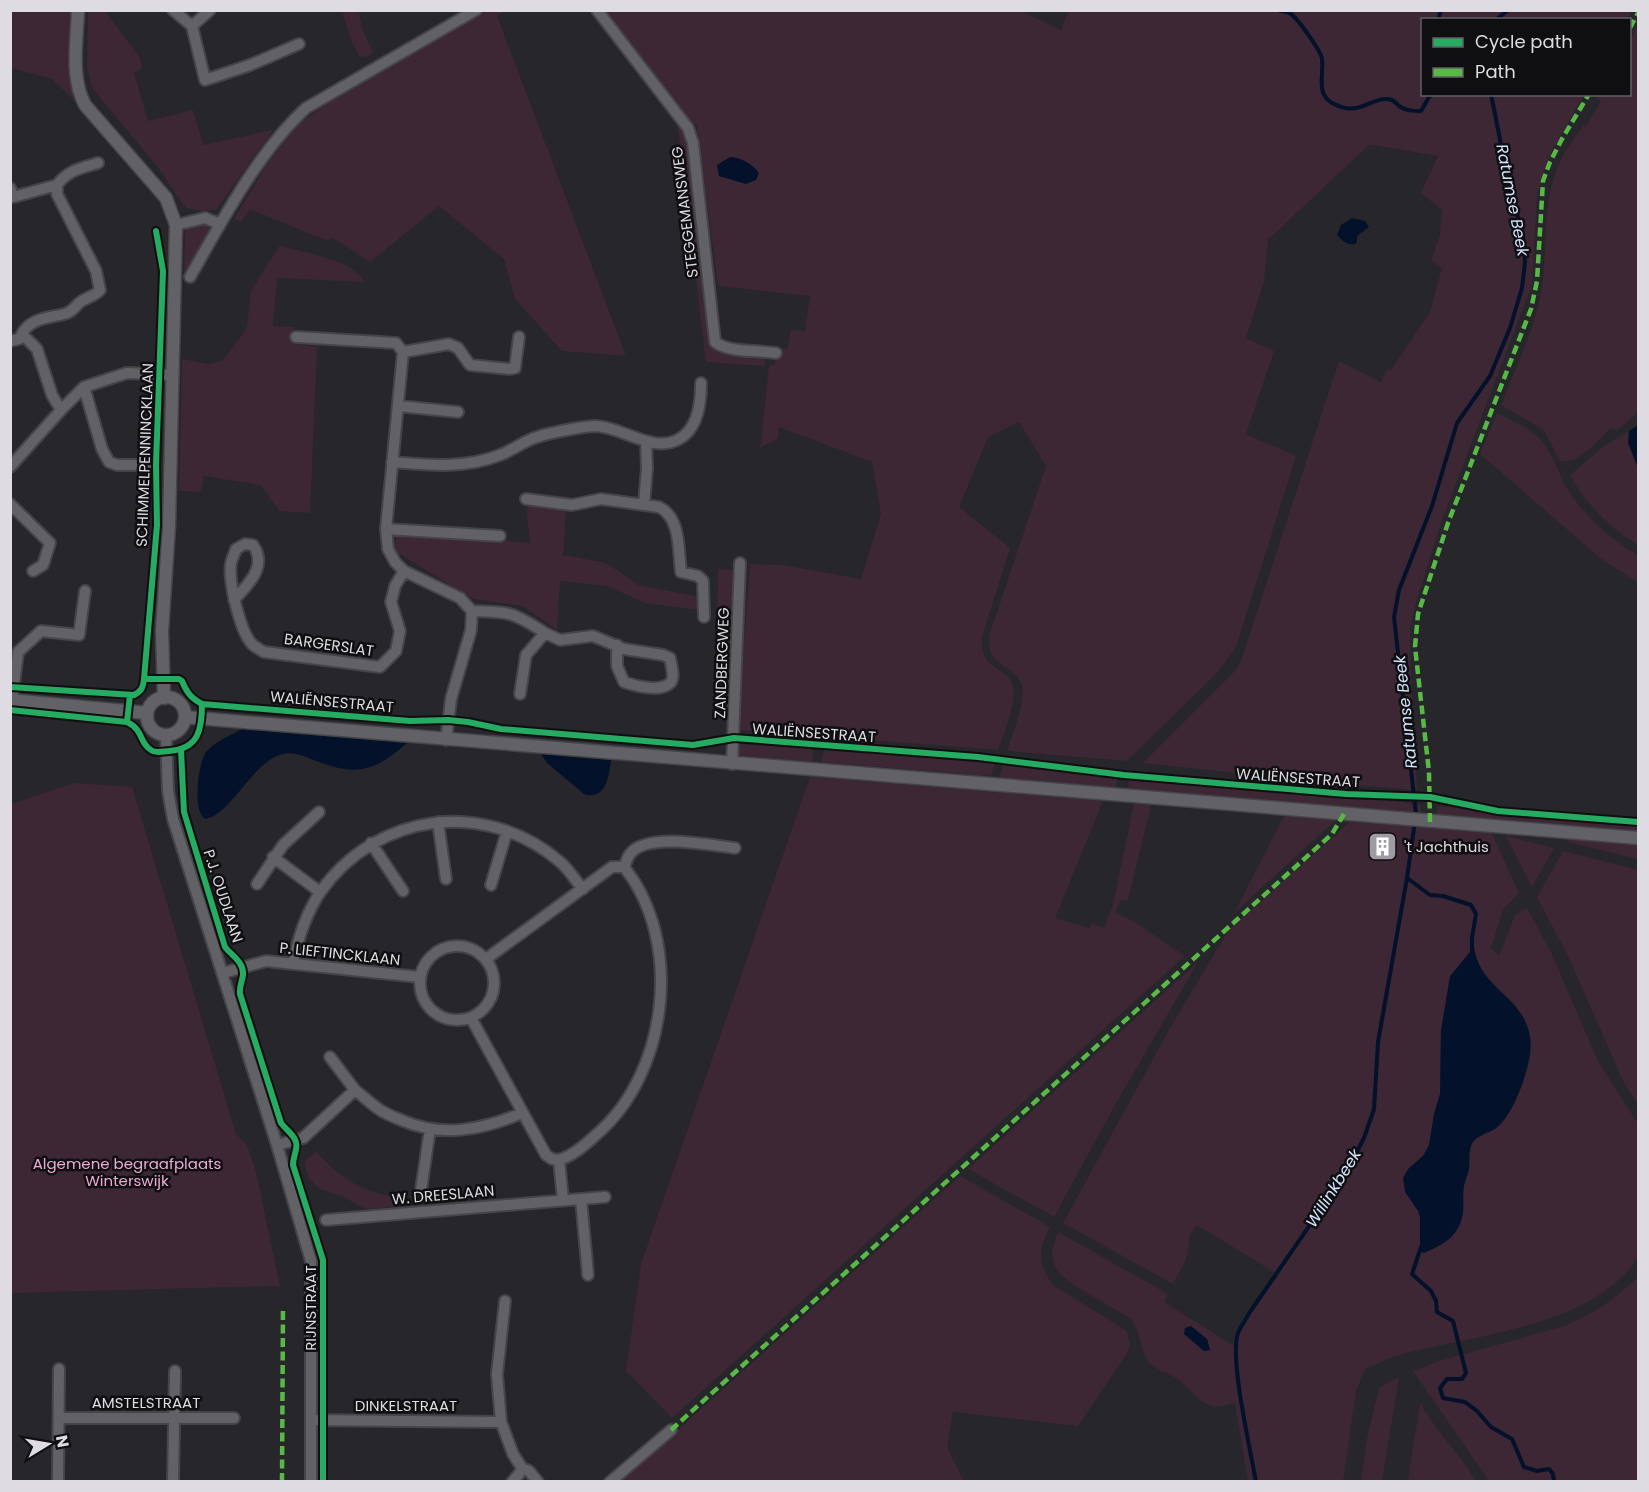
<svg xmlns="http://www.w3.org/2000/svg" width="1649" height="1492" viewBox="0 0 1649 1492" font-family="Poppins,sans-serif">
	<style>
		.green { fill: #3d2735; fill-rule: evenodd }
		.water { fill: #04112b }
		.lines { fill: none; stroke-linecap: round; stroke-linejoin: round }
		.stream { stroke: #04112b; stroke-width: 4 }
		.minor-casing { stroke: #454448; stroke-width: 14 }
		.tertiary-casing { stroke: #454448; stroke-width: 15 }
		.minor { stroke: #626266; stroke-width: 10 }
		.tertiary { stroke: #626266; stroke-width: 12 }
		.quiet { stroke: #58b947; stroke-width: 4.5; stroke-dasharray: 9 4.5; stroke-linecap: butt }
		.cycleway-casing { stroke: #0f0e11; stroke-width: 10 }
		.cycleway { stroke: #26ab63; stroke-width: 6 }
		.labels { text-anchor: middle; stroke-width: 5; stroke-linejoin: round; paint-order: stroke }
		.street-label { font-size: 15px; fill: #dedce2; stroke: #0f0e11 }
		.poi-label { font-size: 15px; fill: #dedce2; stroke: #0f0e11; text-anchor: start }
		.park-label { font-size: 15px; fill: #edabd4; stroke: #0f0e11 }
		.water-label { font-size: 16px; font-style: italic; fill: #d4e5fd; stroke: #0f0e11 }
	</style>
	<rect width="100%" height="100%" fill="#27262a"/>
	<path class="green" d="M1019,10L1061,30L1069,10L1632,11L1626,20H1422V94L1584,95L1550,154L1543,174L1537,195L1532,285L1441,523L1416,603L1410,628V652L1417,790L1341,784L1143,763L1235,671L1241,661L1339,361L1381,382L1386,371L1391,370L1430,312L1442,268L1431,261L1440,235L1442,210L1421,193L1438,156L1374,145L1368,146L1272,236L1268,238L1264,281L1246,338L1274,351L1246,434L1296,456L1236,647L1218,672L1127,761L1007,751C1012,734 1026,702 1022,686C1018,669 995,666 990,651C989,646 989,641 989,636L1046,466L1019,422L988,437L959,507L1010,548L982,637C979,672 1007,664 1013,686C1017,703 1004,733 998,750L740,730V699L750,564L783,565L861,579L881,514L872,462L779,427L778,438L760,448L769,366L775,364L777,349H787L791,330L805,331L810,296L718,286L697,125L684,115L667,94L604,11Z
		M11,11H72C72,40 66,73 75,101L52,79L11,68Z
		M88,11H105L140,58L142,66L140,70L134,73L148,121L193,110L203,145L273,130L216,210L202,211L186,208L182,203L160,170L92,88L87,68Z
		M342,11H359L362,28L373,53L367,57L359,56L351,40Z
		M486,11H505L497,16L626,356L562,351L515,299L504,259L439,206L370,262L332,237L328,241L250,209L241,222L234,219L265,167L295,127L340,93Z
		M1638,25V413L1616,431L1613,427L1610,429C1598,440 1577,466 1560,461L1544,430L1501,405C1515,369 1534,331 1541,292C1548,253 1542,212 1555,174C1561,156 1572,141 1583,126L1587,125L1601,101L1598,99L1600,95L1630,94V40Z
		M677,119L689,133L715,341L766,353L764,366L706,362Z
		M204,222L211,230L210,239L184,278L185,232L190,226Z
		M279,246C300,251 356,261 364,282L277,278L273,326L294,327L292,344L317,347L310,513L279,511L261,485L204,476L201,492L179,491L182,359L209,364L222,361L243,334L247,326L251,291Z
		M1497,413C1510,420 1527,427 1538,437C1551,449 1557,470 1565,485C1581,513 1611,540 1638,555V583L1600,558L1480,454Z
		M1629,431V443L1638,468V545C1612,530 1584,502 1570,475L1604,446Z
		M528,503L566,508L563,555L602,562L617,570L638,585L700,597L699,610L645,603L607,586L560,581L557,630L522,606L473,599L397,552L395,547L397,531L530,543L527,516Z
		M718,569L733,570L732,624L717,622Z
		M738,744L813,749L812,762L737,755Z
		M825,748L995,762L991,776L821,762Z
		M1004,763L1117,778L1116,789L999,778Z
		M810,777L1103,801L1055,918L1089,928L1092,923L1104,928L1113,905L1134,803L1151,805L1128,900H1121L1115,912L1133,921L1185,956L672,1418L626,1371L641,1264Z
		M1129,779L1395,801L1420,805L1422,816L1128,790Z
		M74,783L132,787L236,1134L247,1145L256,1172L280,1286L11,1293V804Z
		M1437,806L1638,822V832L1437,818Z
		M1284,816L1336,820L1235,912Z
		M1350,822L1491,831L1519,893L1503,909L1491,948L1499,956L1515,915L1527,908L1550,950L1598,1061L1638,1124V1257C1594,1327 1472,1335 1399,1355C1387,1359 1376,1365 1365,1369L1356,1391L1343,1481H1248L1235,1403C1228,1404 1219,1408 1212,1406C1196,1402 1189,1386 1176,1378C1167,1372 1155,1370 1148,1361C1140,1350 1141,1333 1131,1319C1113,1306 1060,1283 1054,1264C1050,1253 1054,1242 1058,1232L1168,1294L1164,1302L1234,1346L1245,1320L1279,1275L1197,1225L1190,1234L1186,1260L1173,1284L1063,1223L1170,1028L1228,931ZM1476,961L1489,981L1515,1004L1530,1036L1531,1053L1528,1067L1497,1128L1475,1139L1471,1145L1469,1167L1464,1185L1463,1213L1437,1246L1429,1251H1420V1218L1415,1162L1423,1156L1429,1145L1434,1114L1440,1094L1441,1030L1445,1012Z
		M1506,836L1554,848L1532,887Z
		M1571,837L1638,843V859L1568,842Z
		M1563,851L1638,870V1104L1624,1083L1568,956L1537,897Z
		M1198,962L1115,1105L1054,1217L968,1169Z
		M316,1151C331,1170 357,1189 381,1194C385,1195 390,1195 395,1196L404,1206L368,1209L361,1207L342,1196L320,1189L309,1179L304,1162Z
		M960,1176L1050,1227C1038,1250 1037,1264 1053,1285L1127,1331L1130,1345L1126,1355L1078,1426L953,1412L947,1447L964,1481L622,1480Z
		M1638,1277L1637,1349L1638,1481H1489L1413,1371L1439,1361L1564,1326C1595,1314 1614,1299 1638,1277Z
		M1399,1377L1382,1481H1361L1368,1433L1379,1388Z
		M1420,1403C1436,1431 1459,1453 1476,1481H1408Z"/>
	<path class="water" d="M730,157C740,157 753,164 759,173L756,180L746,184L719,176L717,165Z
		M1352,218L1365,221L1369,227L1357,236V243C1348,247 1343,241 1337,235L1341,225Z
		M1638,425V468L1628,443L1629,431Z
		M242,729L407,743C372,774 354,776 311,759C301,755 291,751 280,755C251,764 231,815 205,819C192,811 198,763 206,752C215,741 230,736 242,729Z
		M541,754L611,760C609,776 606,801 584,794L547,763Z
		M1474,947C1480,990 1524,996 1530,1037C1534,1059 1515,1115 1496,1128C1488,1134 1475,1135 1471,1146C1468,1153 1470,1161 1469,1169C1468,1175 1465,1180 1464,1186C1462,1195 1464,1204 1463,1213C1459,1237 1444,1244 1424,1253L1420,1251V1217L1418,1211L1405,1192L1403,1178L1408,1169L1423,1156L1429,1145L1434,1114L1440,1094L1441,1030L1450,976Z
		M1191,1326L1207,1339L1210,1350L1204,1351L1184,1334L1185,1328Z"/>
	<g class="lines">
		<path class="stream" d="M1277,10C1281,11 1288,12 1291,14C1298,19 1321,51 1322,59C1324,76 1315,95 1334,104C1361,118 1373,94 1392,100C1392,100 1399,105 1399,106C1406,111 1413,111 1421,111L1429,97L1433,94
			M1438,20L1441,10
			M1496,20L1508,10
			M1472,950V938L1476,914L1471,905L1443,896L1430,895L1407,878L1416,814L1394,617L1399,590L1432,506L1457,423L1490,376L1510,328L1522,288L1525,262L1523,236L1509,185L1491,94
			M1421,1247L1412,1274L1431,1291L1436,1301L1437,1312L1453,1321L1466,1373L1462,1379H1447L1440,1388L1443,1398L1465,1402L1477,1411L1491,1427L1512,1439L1524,1467L1537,1471L1549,1469L1553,1474L1554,1482
			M1256,1482C1251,1452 1229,1358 1238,1333C1241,1326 1246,1319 1250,1312L1347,1171L1364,1138L1374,1109L1378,1042L1407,878"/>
		<defs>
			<path id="minor" d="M173,10L192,26
				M210,10L192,26L205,80L250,65L299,44
				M597,10L688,128L693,143L715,342C729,353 757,350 776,353
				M57,185C68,170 81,168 98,163
				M10,188L13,197L57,185V194L96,271L100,290C94,297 86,297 79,303C74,308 72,312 64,314C49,318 30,318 22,334
				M176,225L205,218L220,224
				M190,277C222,221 258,152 306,108L476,10
				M296,337L396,343L403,352L386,529L388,549L395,562L404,571L460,598L472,611L471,630L451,699L446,740
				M10,341L19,339L22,334L37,349L52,395L61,410
				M403,352L449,344L458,348L470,365L510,369L515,368L519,337
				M84,387L102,449L109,462L117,465H148
				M398,406L458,412
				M392,462C430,465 464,469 500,455C513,450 524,441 537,437C549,433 584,426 596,426C623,427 653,454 679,439C698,429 701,402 701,383
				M10,467L61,410L84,387L127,373L172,375
				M526,499L572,505L601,499L659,507C681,518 678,549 681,572L698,576L703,581L704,617
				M10,504L50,543L43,565L33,571
				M644,504L647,468L646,441
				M386,529L500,536
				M234,600C248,584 268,567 253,545L245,544L236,549C235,553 232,558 231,563C228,581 240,631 252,644C255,647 261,650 264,652L380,667L396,651L400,631L391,602L395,586L404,571
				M472,611C510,612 513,612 545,633L526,655L520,694
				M545,633L560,640L593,636L624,649L663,655L670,658C671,665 675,676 671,682C662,693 635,686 624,682L617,666V645
				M12,700L18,652L41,631L79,635L85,591
				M166,735L168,791L173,819L277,1145L311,1261V1482
				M732,764L740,563
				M438,822L446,879
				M371,843L403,891
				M273,857L320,892
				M624,867C626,863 627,858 630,854C646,832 710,845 735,848
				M257,884L283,845L319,812
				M491,885L507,831
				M420 983a37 37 0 1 1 74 0a37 37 0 1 1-74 0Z
				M486,959L612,867H624C684,942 668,1073 597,1134C585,1145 574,1155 559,1160L563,1200
				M293,964C298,938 306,913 321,891C377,813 484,798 559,861C568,868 575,880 583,889
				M223,973L266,961L419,977
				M471,1018L546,1155L552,1159L559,1160
				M330,1057L355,1090
				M277,1145L303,1138L355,1090C363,1096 371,1104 380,1110C386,1114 394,1117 401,1120C442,1138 482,1130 522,1113
				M421,1190L430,1129
				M581,1199L588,1275
				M326,1220L605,1197
				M505,1301L497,1374L501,1422L513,1454L522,1468L529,1471L538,1482
				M59,1418H234
				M311,1420L501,1422
				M58,1482L59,1369
				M173,1482L175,1371
				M512,1482L519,1474L522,1468
				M610,1482L671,1430"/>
			<path id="tertiary" d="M78,10C77,41 70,77 85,105L166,198L176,225L169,526L162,631L164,698
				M147 716a19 19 0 1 1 38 0a19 19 0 1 1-38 0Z
				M10,700L147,713
				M185,717L1638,838"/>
		</defs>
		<use href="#minor" class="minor-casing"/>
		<use href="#tertiary" class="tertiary-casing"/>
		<use href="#minor" class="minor"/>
		<use href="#tertiary" class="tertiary"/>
		<path class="quiet" d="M1630,28L1638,13
			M1430,822L1429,772L1415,647L1418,614L1448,523L1531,309L1537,281L1543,181L1550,162L1562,139L1589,94
			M671,1430L1332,834L1344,814
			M282,1482L283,1308"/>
		<defs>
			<path id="cycleway" d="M144,679L157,525L156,464L163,271L156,231
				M10,687L134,695C142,691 143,687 144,679H179L182,681C187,693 191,698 202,704L410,721L448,720L468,722L501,729L693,745L734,738L978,757L1124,775L1346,794L1430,797L1498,811L1638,822
				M130,695L127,722C144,730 139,743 151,750C155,754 164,751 169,751C199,749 202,729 202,704
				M10,710L127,722
				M181,750L184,812L225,947C232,956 244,962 243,975C242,982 239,987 240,994L281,1123C287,1131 299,1138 296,1149C295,1156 293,1158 293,1165L323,1260V1482"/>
		</defs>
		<use href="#cycleway" class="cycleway-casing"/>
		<use href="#cycleway" class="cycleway"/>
	</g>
	<defs>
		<symbol id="building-square" viewBox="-11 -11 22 22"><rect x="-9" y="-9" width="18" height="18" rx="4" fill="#9e9ca2" stroke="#0f0e11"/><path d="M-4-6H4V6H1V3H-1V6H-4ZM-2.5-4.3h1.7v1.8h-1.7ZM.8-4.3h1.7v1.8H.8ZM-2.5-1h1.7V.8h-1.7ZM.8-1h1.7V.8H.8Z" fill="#fff"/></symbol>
	</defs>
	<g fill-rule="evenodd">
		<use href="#building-square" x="1366" y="830" width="33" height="33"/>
	</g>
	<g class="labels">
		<g class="street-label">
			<text transform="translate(685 212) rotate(-97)" y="5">STEGGEMANSWEG</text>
			<text transform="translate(145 455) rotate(-88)" y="5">SCHIMMELPENNINCKLAAN</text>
			<text transform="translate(329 645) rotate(8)" y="5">BARGERSLAT</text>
			<text transform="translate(722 663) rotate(-88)" y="5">ZANDBERGWEG</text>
			<text transform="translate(332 702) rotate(5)" y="5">WALIËNSESTRAAT</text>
			<text transform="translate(814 733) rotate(4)" y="5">WALIËNSESTRAAT</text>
			<text transform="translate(1298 778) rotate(4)" y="5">WALIËNSESTRAAT</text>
			<text transform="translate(223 896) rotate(72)" y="5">P.J. OUDLAAN</text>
			<text transform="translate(340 954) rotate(6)" y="5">P. LIEFTINCKLAAN</text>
			<text transform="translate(443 1195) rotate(-5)" y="5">W. DREESLAAN</text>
			<text transform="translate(311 1308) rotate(-90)" y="5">RIJNSTRAAT</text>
			<text x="146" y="1408">AMSTELSTRAAT</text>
			<text x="406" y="1411">DINKELSTRAAT</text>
		</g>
		<g class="poi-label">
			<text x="1404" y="852">'t Jachthuis</text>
		</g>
		<g class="park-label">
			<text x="127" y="1169">Algemene begraafplaats<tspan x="127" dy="17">Winterswijk</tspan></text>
		</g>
		<g class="water-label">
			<text transform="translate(1513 200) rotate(79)" y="6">Ratumse Beek</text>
			<text transform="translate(1405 712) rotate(-96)" y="6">Ratumse Beek</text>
			<text transform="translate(1333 1188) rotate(-58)" y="6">Willinkbeek</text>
		</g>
	</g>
	<rect width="1649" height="1492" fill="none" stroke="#dedce2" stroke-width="24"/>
	<rect x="1421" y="18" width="210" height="78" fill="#0f0e11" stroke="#626065" stroke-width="1.5"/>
	<rect x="1433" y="38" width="30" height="9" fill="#26ab63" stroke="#626065" stroke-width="1.5"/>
	<text x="1475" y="48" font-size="18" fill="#dedce2">Cycle path</text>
	<rect x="1433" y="68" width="30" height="9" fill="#58b947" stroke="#626065" stroke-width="1.5"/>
	<text x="1475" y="78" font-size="18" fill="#dedce2">Path</text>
	<g transform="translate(48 1444) rotate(79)" stroke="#0f0e11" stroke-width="4.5" paint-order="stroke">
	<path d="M0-4.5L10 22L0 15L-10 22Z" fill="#dedce2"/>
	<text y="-9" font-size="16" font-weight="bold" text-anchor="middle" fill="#dedce2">N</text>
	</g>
</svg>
